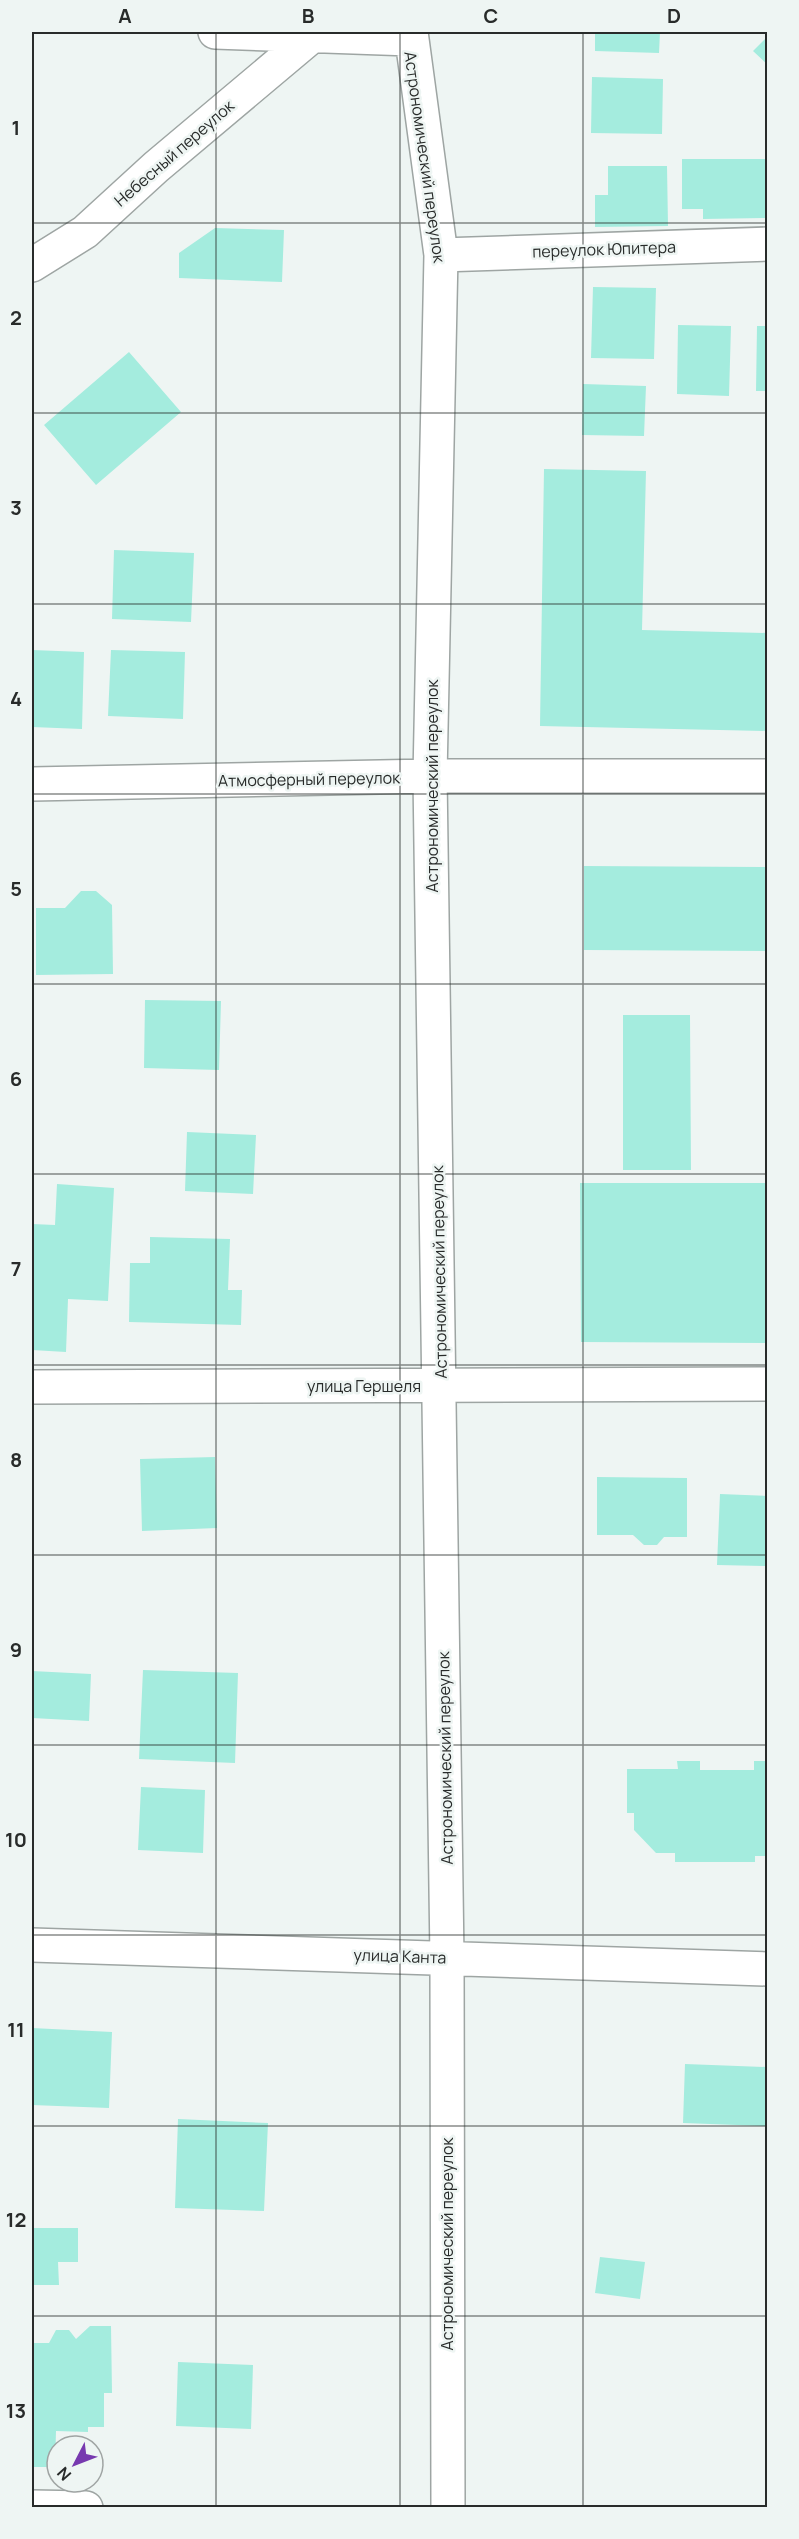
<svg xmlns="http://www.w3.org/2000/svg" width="799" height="2539" viewBox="0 0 799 2539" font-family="Manrope,sans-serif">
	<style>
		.building { fill: #a4ecde }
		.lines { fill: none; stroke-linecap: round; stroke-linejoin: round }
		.minor-casing { stroke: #9ea5a3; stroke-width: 36 }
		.minor { stroke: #fff; stroke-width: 33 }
		.grid { fill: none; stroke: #282b2a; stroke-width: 1.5; stroke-opacity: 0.55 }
		.labels { text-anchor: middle; stroke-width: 5; stroke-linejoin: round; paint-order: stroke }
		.street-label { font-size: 16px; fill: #282b2a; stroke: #eef5f3 }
		.neatline { fill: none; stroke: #282b2a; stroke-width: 2 }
		.grid-label { font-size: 20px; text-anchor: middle; font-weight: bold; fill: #282b2a }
	</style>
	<rect width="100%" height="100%" fill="#eef5f3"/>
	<path class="building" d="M595,32H660L659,53L595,51Z
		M768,36V65L753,51Z
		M592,77L663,79L662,134L591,133Z
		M682,159H768V218L703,219V209H682Z
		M608,166H667L668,226L595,227V195H608Z
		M215,228L284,230L282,282L179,278V253Z
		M593,287L656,288L654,359L591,358Z
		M678,325L731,326L729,396L677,394Z
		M757,326H768V391H756Z
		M129,352L181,412L96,485L44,425Z
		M583,384L646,386L644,436L582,435Z
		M544,469L646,471L642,630L768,633V731L540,726Z
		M114,550L194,553L191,622L112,619Z
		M32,650L84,652L82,729L32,727Z
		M111,650L185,652L183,719L108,716Z
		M584,866L768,867V951L584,950Z
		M81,891H96L112,905L113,974L36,975V908H65Z
		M145,1000L221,1001L219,1070L144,1068Z
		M623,1015H690L691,1170H623Z
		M187,1132L256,1135L253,1194L185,1191Z
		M580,1183H768V1343L581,1342Z
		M57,1184L114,1188L108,1301L68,1299L66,1352L32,1350V1224L55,1225Z
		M150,1237L230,1239L228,1290H242L241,1325L129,1322L130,1263H150Z
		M215,1457L217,1528L142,1531L140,1459Z
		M597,1477L687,1478V1537H664L657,1545H644L633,1535H597Z
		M720,1494L768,1496V1566L717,1565Z
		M143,1670L238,1673L235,1763L139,1759Z
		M32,1671L91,1674L89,1721L32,1718Z
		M677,1761H700V1770H754V1761H768V1856H755V1862H675V1853H656L634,1830V1813H627V1769H678Z
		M141,1787L205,1790L203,1853L138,1850Z
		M32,2028L112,2032L109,2108L32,2105Z
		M685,2064L767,2067L765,2126L683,2123Z
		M178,2119L268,2123L264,2211L175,2208Z
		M32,2228H78V2262H58L59,2285H32Z
		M600,2257L645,2262L640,2299L595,2293Z
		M90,2326H111L112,2393H104V2427H88V2432L56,2431L55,2467H32V2343H49L56,2330H69L76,2339Z
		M178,2362L253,2365L251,2429L176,2426Z"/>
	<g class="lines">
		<defs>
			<path id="minor" d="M215,32L410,39
				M411,32L441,255L430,776L447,1958L448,2508
				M441,255L768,244
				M32,265L85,232L156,167L313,35
				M32,784L430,776H768
				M32,1387L768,1384
				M32,1945L768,1969
				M32,2507L86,2508"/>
		</defs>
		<use href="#minor" class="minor-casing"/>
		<use href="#minor" class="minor"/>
	</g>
	<path class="grid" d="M216,32V2508M400,32V2508M583,32V2508M32,223H768M32,413H768M32,604H768M32,794H768M32,984H768M32,1174H768M32,1365H768M32,1555H768M32,1745H768M32,1935H768M32,2126H768M32,2316H768"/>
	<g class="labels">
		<g class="street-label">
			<text transform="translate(174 153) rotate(-41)" y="6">Небесный переулок</text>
			<text transform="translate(425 157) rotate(82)" y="6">Астрономический переулок</text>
			<text transform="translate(604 249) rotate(-2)" y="6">переулок Юпитера</text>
			<text transform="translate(309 779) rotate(-1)" y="6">Атмосферный переулок</text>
			<text transform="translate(432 786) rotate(-90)" y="6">Астрономический переулок</text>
			<text transform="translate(439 1272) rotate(-91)" y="6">Астрономический переулок</text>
			<text x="364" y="1392">улица Гершеля</text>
			<text transform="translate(445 1758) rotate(-91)" y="6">Астрономический переулок</text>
			<text transform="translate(400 1956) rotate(2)" y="6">улица Канта</text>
			<text transform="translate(447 2244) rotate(-90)" y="6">Астрономический переулок</text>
		</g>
	</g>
	<rect width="799" height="2539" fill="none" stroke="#eef5f3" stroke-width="66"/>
	<g transform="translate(75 2464) rotate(228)"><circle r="28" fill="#eef5f3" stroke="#9fa4a3" stroke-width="1.5"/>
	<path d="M0-4.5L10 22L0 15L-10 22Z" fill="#7739af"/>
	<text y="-9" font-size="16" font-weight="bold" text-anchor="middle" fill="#282b2a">N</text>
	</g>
	<rect x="33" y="33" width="733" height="2473" class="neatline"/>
	<g class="grid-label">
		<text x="125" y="23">A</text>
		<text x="308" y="23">B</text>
		<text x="491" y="23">C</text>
		<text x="674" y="23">D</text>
		<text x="16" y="135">1</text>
		<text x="16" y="325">2</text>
		<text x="16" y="515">3</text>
		<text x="16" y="706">4</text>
		<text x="16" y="896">5</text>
		<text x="16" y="1086">6</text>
		<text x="16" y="1276">7</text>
		<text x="16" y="1467">8</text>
		<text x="16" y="1657">9</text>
		<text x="16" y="1847">10</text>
		<text x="16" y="2037">11</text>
		<text x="16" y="2227">12</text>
		<text x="16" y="2418">13</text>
	</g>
</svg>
